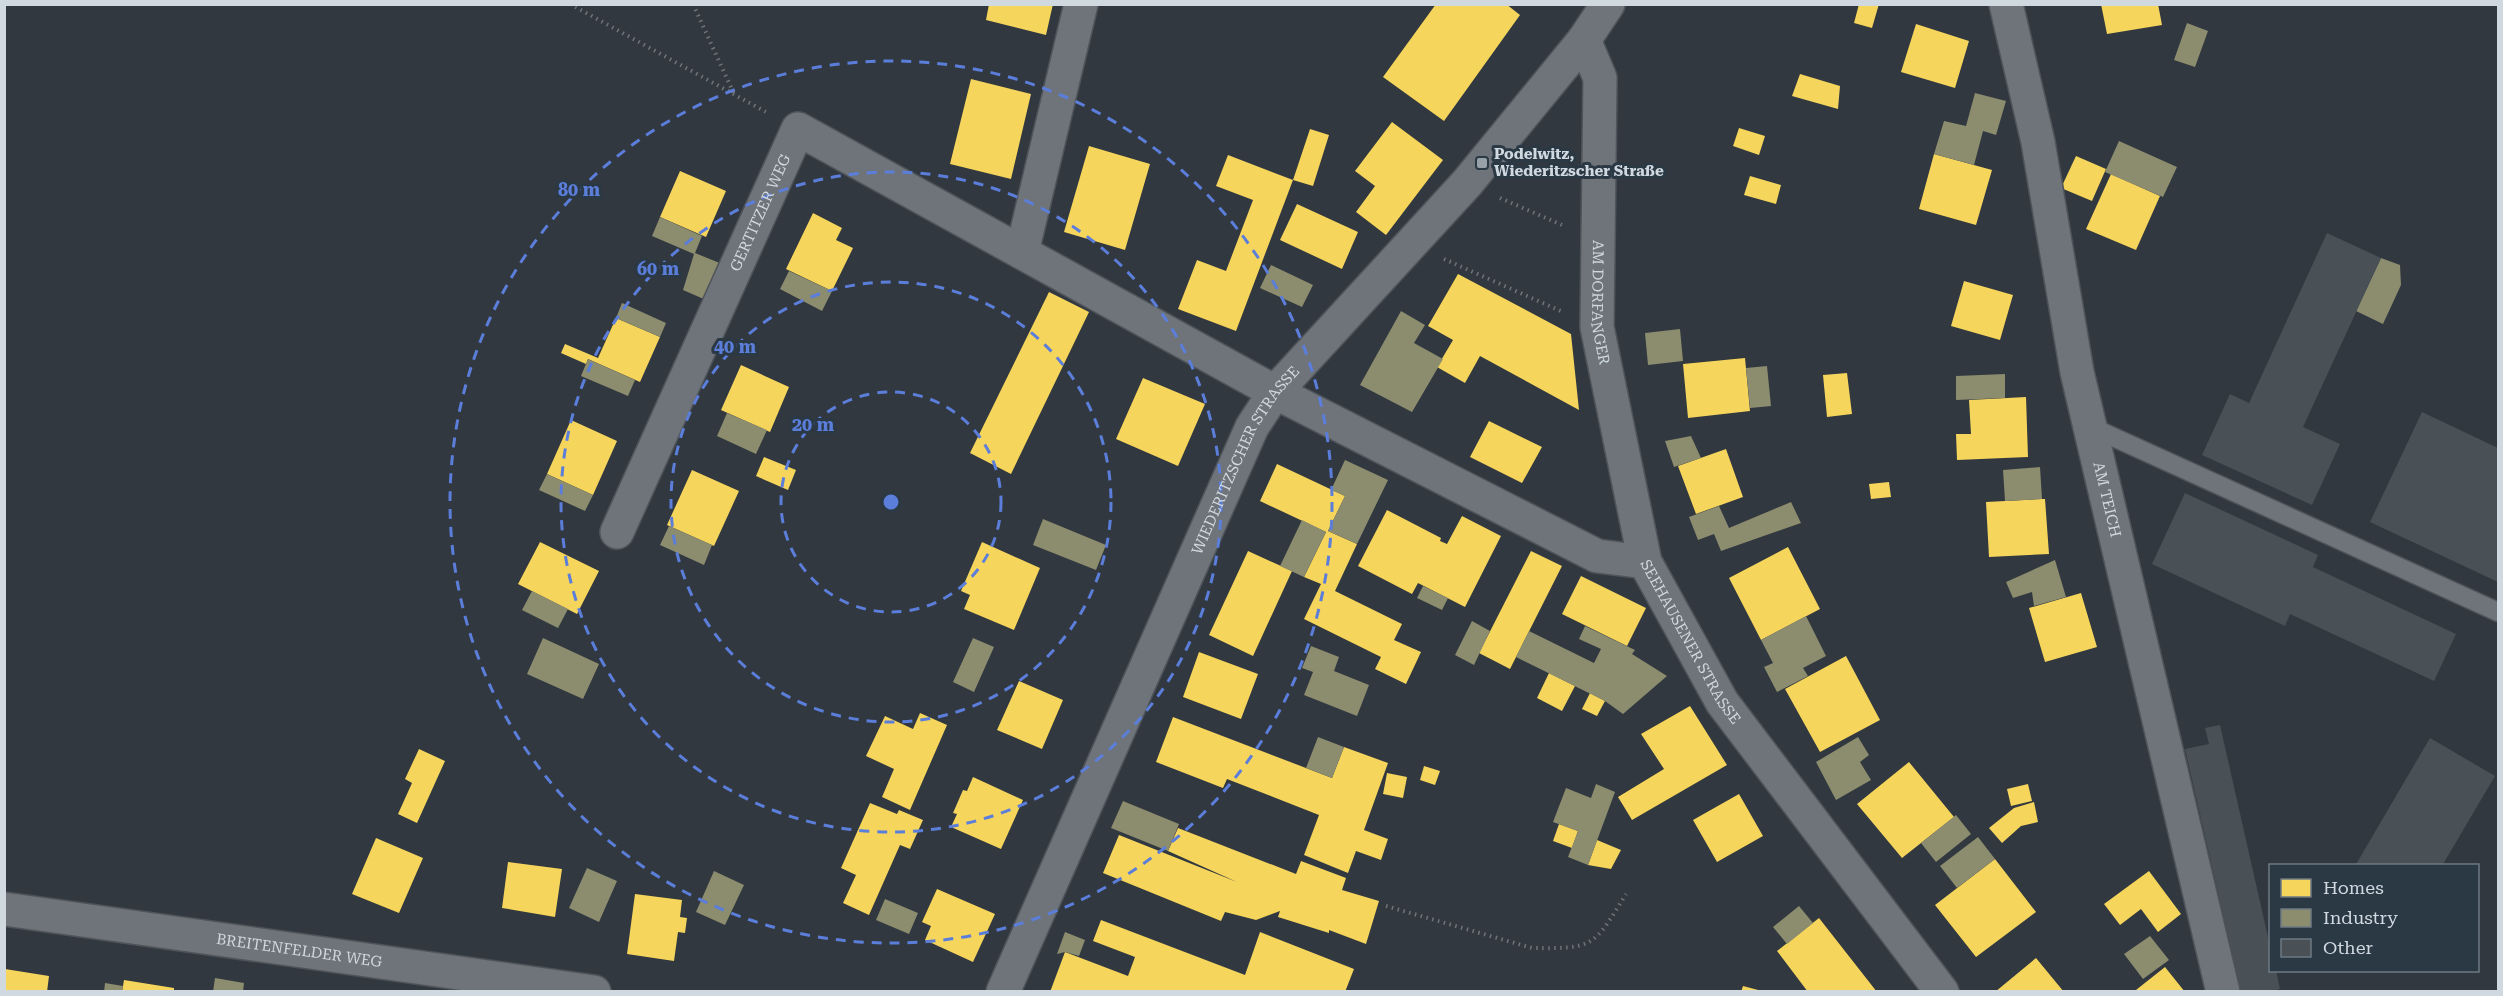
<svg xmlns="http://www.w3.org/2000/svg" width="2503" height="996" viewBox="0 0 2503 996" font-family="'Roboto Serif',serif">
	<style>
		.homes { fill: #f6d55c }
		.industry { fill: #8c8c6e }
		.building { fill: #495056 }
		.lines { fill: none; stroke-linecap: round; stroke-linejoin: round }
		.service-casing { stroke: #4e545a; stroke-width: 21 }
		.minor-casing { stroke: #4e545a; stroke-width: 36 }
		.tertiary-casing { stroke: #4e545a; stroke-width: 36 }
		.path { stroke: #6f7479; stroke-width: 4; stroke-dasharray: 1.5 4.5; stroke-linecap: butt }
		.service { stroke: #6f747a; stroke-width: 18 }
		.minor { stroke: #6f747a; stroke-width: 33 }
		.tertiary { stroke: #6f747a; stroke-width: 33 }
		.ring { fill: none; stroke: #5c7edb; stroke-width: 3; stroke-dasharray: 10 8 }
		.poi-dot { fill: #98a0a8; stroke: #2b3945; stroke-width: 2 }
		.labels { text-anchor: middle; stroke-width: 6; stroke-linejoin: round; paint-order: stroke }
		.poi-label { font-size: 15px; font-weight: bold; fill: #d0d8e0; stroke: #2b3945; text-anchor: start }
		.street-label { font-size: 15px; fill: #d0d8e0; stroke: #2b3945 }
		.centre { fill: #5c7edb; stroke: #2b3945; stroke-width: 3 }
		.ring-label { font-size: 18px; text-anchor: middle; font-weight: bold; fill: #5c7edb; stroke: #2b3945; stroke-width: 6; stroke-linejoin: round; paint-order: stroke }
	</style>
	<rect width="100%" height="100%" fill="#31383f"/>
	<path class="homes" d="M989,4H1053L1046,35L986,20Z
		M1436,4H1506L1520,15L1444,121L1383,77Z
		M1859,4H1879L1872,28L1854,23Z
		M2101,4H2158L2162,25L2107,34Z
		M1916,24L1969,41L1955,88L1901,72Z
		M1800,74L1840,86L1838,109L1792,96Z
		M971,79L1031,94L1011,179L950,164Z
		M1392,122L1443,160L1386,235L1356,212L1375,186L1355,171Z
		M1739,128L1765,136L1759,155L1733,146Z
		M1310,129L1329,135L1313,186L1293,180Z
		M1089,146L1150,164L1125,250L1064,232Z
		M1934,154L1992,170L1976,225L1919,209Z
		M1228,155L1293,180L1236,331L1178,309L1197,260L1226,271L1253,200L1216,186Z
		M2076,156L2106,169L2092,201L2061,188Z
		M680,171L726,191L706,237L660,217Z
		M2111,174L2160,196L2136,250L2086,229Z
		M1750,176L1781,185L1776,204L1744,195Z
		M1297,204L1358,232L1342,269L1280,240Z
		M813,213L842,228L836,240L853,248L832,291L786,269Z
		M1458,274L1571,334L1579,410L1480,356L1465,383L1437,367L1453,340L1428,326Z
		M1964,281L2013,295L2000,340L1951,326Z
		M1049,292L1089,312L1011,474L970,453Z
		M616,318L660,337L640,382L588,359L586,364L561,353L565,344L598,358Z
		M1745,358L1750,411L1688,418L1683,364Z
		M741,365L789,387L770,432L721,410Z
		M1847,373L1852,414L1827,417L1823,375Z
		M1143,378L1205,404L1178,466L1116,439Z
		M2026,397L2028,457L1957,460L1956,434H1971L1969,400Z
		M571,420L617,441L593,495L547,474Z
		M1489,421L1542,447L1522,483L1470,457Z
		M1726,449L1743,497L1696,514L1678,466Z
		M764,457L796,470L788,490L756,476Z
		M1277,464L1345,496L1328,531L1357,544L1335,591L1402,624L1394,640L1421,652L1406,684L1375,669L1381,657L1304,619L1321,584L1304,577L1326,532L1260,501Z
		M692,470L739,491L714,546L667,525Z
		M1889,482L1891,497L1871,499L1869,484Z
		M2042,499H2045L2049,554L1989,557L1986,502Z
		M1387,510L1441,538L1440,541L1447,544L1462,516L1501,536L1465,607L1418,583L1412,594L1358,566Z
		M540,542L599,571L577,614L518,584Z
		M982,542L1040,568L1014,630L964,609L970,595L961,591Z
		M1788,547L1820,609L1761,640L1729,578Z
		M1248,551L1292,571L1253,656L1209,635Z
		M1531,551L1562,566L1510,669L1479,653Z
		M1581,576L1646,608L1627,646L1562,614Z
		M2081,593L2097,647L2045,662L2029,608Z
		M1199,652L1258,674L1241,719L1183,697Z
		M1846,656L1880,720L1820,752L1785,689Z
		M1549,673L1575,686L1562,711L1537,698Z
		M1019,681L1063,700L1042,749L997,730Z
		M1590,693L1605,701L1597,716L1582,709Z
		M1690,706L1727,765L1632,820L1618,797L1664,769L1641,734Z
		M920,713L947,725L910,810L882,797L894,769L866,756L885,716L913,729Z
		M1173,717L1332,778L1344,747L1388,763L1364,830L1388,839L1381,860L1356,851L1348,873L1304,855L1319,815L1227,779L1223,788L1156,762Z
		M419,749L445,761L417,823L398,814L412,783L405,779Z
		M1909,762L1954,817L1902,858L1857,804Z
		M1424,766L1440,771L1435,785L1420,780Z
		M1387,773L1407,777L1403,798L1383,794Z
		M973,777L1023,800L1001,849L951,827L957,814L953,813L963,790L967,791Z
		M2028,784L2032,801L2011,806L2007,789Z
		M1739,794L1763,836L1717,862L1693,820Z
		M2034,802L2038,822L2021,826L2002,843L1989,828L2014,808Z
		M870,803L897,814L899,810L923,820L910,849L900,845L869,915L843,903L856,875L841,868Z
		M1559,824L1578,831L1572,848L1553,841Z
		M1178,828L1296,874L1301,861L1346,878L1342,890L1379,901L1366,944L1329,930V933L1278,917L1280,911L1256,920L1225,912L1221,921L1103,873L1119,835L1237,882L1168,851Z
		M376,838L423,858L399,913L352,894Z
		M1597,840L1621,850L1611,869L1588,865Z
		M1995,859L2036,912L1976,957L1935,905Z
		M508,862L562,869L555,917L502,908Z
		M2149,871L2181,914L2158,932L2141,909L2120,925L2104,904Z
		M937,889L995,914L973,962L925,940L931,926L922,922Z
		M635,894L682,900L680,917L687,918L685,933L678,932L674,961L627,954Z
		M1819,918L1877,992H1808L1777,951Z
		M1101,920L1245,975L1260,932L1354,969L1345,992H1050L1065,952L1128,976L1135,957L1093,941Z
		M2036,958L2064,992H1995Z
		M2165,967L2185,992H2138L2136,990Z
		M5,969L49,976L47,992H5Z
		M124,980L174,988V992H122Z
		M1743,986L1762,991V992H1741Z"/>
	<path class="industry" d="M2187,23L2208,31L2195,67L2174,60Z
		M1975,93L2006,101L1996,135L1983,131L1974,165L1934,154L1944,121L1966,126Z
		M2119,141L2177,167L2163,197L2105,172Z
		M660,217L702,236L695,253L722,264L706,300L683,290L694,254L652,236Z
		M2381,258L2400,265L2401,285L2383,324L2356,311Z
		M1271,265L1313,285L1302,307L1260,288Z
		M789,271L832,291L822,311L780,289Z
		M622,303L666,323L660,337L616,318Z
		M1401,311L1425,325L1414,343L1443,359L1412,412L1360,385Z
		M1680,329L1683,361L1648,365L1645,333Z
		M588,359L635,380L628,396L581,376Z
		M1767,366L1771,406L1750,408L1746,368Z
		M2005,374V398L1956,400V376Z
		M727,413L767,430L756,454L717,436Z
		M1691,436L1701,458L1674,467L1665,441Z
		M1345,460L1388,480L1357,544L1328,531L1345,496L1331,490Z
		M2040,467L2042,499L2005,501L2003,470Z
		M547,474L593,495L585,511L539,490Z
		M1791,502L1801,523L1721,551L1714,534L1698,540L1689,517L1719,506L1729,528Z
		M1043,519L1106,545L1096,570L1033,545Z
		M1302,520L1326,532L1304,577L1280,566Z
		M669,526L712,545L704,565L660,545Z
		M2055,560L2066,597L2034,606L2032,592L2013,598L2006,582Z
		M1423,586L1448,598L1442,610L1417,598Z
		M532,591L568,609L558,628L522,610Z
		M1806,616L1826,656L1803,668L1808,676L1777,692L1764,667L1773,663L1761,640Z
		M1472,621L1490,631L1474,665L1455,655Z
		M1585,626L1635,650L1632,654L1667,676L1623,714L1605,701L1516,657L1529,631L1594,663L1601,649L1579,639Z
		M543,638L599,664L583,699L527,674Z
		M973,638L994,647L974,692L953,682Z
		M1311,646L1339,657L1334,671L1369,685L1357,716L1304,695L1313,672L1302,668Z
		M1318,737L1344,747L1332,778L1306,768Z
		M1858,737L1869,755L1860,762L1871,780L1836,800L1816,762Z
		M1596,784L1615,792L1588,865L1568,857L1578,831L1553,822L1566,788L1591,798Z
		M1123,801L1179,824L1168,851L1111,828Z
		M1956,815L1971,834L1936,862L1921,843Z
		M1978,837L1995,859L1957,888L1940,866Z
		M587,868L617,881L599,922L569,908Z
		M714,871L744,885L725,925L696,912Z
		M885,899L918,913L909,934L876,920Z
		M1799,906L1813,923L1787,944L1773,927Z
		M1065,932L1085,940L1079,956L1065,952L1057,954Z
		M2150,936L2169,960L2143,979L2124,954Z
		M215,978L244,983L243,992H213Z
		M105,983L123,986L122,992H104Z"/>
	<path class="building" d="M2327,233L2381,258L2303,427L2340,444L2312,505L2202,455L2230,394L2249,403Z
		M2422,412L2498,448V582L2370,522Z
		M2185,493L2318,555L2313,567L2456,634L2434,681L2290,614L2285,626L2152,564Z
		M2220,725L2270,946V970H2276L2280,989L2268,992H2241L2185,749L2209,744L2205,728Z
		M2430,738L2495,776L2442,866H2355Z"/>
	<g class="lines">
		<defs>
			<path id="service" d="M2089,426L2498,612"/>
			<g id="minor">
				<path id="s1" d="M2006,4L2038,142L2077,372L2223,992"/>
				<path id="s2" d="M1584,40L1600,78L1597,327L1645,562L1722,702L1942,992"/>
				<path d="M1022,252L1081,4"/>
				<path id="s3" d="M617,532L798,129L1275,392L1597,556L1645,562"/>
				<path id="s4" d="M4,909L594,992"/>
			</g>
			<g id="tertiary">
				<path id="s5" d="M1003,992L1252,427L1275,392L1467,183L1584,40L1608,4"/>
			</g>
		</defs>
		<use href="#service" class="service-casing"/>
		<use href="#minor" class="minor-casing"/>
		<use href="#tertiary" class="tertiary-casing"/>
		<path class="path" d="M570,4L766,112
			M693,4L734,94
			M1500,198L1562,225
			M1444,259L1563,312
			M1386,906L1532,948C1595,949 1594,946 1626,894"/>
		<use href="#service" class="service"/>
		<use href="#minor" class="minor"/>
		<use href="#tertiary" class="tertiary"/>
	</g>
	<g class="ring">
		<circle cx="891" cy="502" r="110"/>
		<circle cx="891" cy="502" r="220"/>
		<circle cx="891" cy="502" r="330"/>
		<circle cx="891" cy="502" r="441"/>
	</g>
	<rect class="poi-dot" x="1476" y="157" width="12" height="12" rx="3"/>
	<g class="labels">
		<g class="poi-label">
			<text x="1494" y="159">Podelwitz,<tspan x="1494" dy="17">Wiederitzscher Straße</tspan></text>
		</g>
		<g class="street-label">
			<text dy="5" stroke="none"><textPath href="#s3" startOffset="350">GERTITZER WEG</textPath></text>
			<text dy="5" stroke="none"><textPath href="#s2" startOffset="266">AM DORFANGER</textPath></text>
			<text dy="5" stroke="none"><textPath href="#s5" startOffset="585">WIEDERITZSCHER STRASSE</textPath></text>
			<text dy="5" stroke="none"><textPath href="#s1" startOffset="506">AM TEICH</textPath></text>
			<text dy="5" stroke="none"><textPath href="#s2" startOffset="622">SEEHAUSENER STRASSE</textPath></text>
			<text dy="5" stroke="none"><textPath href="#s4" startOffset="298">BREITENFELDER WEG</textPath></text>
		</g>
	</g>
	<circle cx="891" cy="502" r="9" class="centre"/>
	<g class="ring-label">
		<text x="579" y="196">80 m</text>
		<text x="658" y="275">60 m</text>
		<text x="735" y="353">40 m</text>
		<text x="813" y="431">20 m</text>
	</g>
	<rect width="2503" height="996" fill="none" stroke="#d0d8e0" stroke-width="12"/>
	<rect x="2269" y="864" width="210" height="108" fill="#2b3945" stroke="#6d7983" stroke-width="1.5"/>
	<rect x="2281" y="879" width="30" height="18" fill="#f6d55c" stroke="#6d7983" stroke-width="1.5"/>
	<text x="2323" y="894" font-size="18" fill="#d0d8e0">Homes</text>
	<rect x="2281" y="909" width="30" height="18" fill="#8c8c6e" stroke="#6d7983" stroke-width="1.5"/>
	<text x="2323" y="924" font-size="18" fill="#d0d8e0">Industry</text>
	<rect x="2281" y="939" width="30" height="18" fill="#495056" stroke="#6d7983" stroke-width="1.5"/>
	<text x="2323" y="954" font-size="18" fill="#d0d8e0">Other</text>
</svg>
